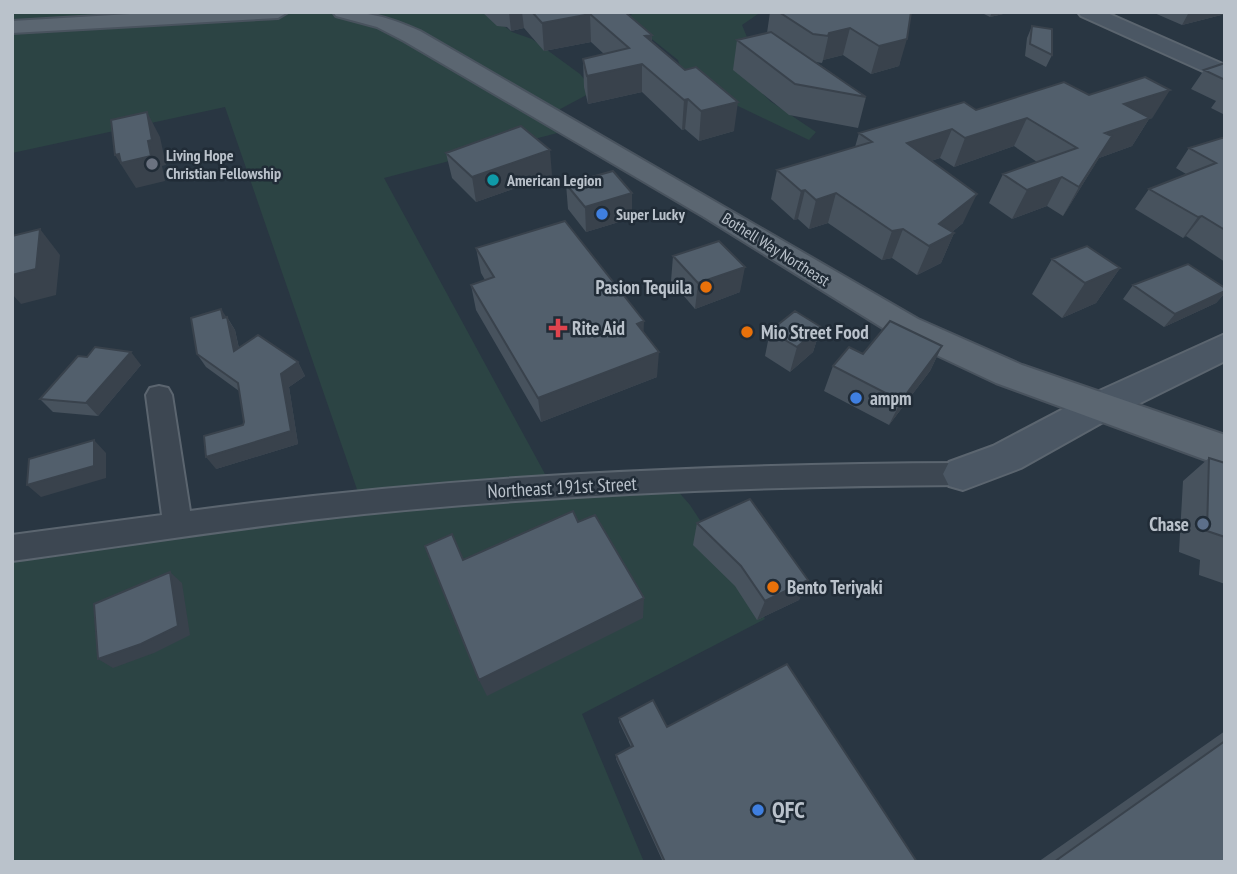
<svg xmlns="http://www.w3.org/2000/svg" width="1237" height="874" viewBox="0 0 1237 874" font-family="'PT Sans Narrow',sans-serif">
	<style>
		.green { fill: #2c4444 }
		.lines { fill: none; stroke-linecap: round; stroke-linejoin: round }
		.street-casing { stroke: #5b656f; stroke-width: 4 }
		.secondary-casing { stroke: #5b656f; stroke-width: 4 }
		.primary-casing { stroke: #49535e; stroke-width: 4 }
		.street { fill: #3d4752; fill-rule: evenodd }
		.secondary { fill: #4b5764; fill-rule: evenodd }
		.primary { fill: #5b6671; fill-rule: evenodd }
		.wall { fill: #47525d }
		.shaded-wall { fill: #39424c }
		.building { fill: #525f6c; stroke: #39424c; stroke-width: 2 }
		.worship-dot { fill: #6b7280; stroke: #212c37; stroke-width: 2.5 }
		.culture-dot { fill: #0f9aa8; stroke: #212c37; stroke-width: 2.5 }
		.shop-dot { fill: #3f7fe0; stroke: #212c37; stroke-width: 2.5 }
		.food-dot { fill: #e8710a; stroke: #212c37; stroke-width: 2.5 }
		.health-dot { fill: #e0444e; stroke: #212c37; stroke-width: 2.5 }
		.service-dot { fill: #5c6f8a; stroke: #212c37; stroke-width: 2.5 }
		.labels { text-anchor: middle; stroke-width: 5; stroke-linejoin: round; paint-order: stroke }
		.far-poi-label { font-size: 16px; font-weight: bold; fill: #bac2cb; stroke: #212c37; text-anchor: start }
		.far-street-label { font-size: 16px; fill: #bac2cb; stroke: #212c37 }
		.poi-label { font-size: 19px; font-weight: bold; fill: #bac2cb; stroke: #212c37; text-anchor: start }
		.street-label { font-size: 19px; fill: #bac2cb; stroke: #212c37 }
		.near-poi-label { font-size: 23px; font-weight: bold; fill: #bac2cb; stroke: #212c37; text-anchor: start }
	</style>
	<rect width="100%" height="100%" fill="#293642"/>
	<path class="green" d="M12,12H493L487,14L512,32L532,39L580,74L594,91L549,115L573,129L384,178L551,485L669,481L690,505L765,619L582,714L644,862H12V548L361,501L225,107L12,153Z
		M633,12H761L742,25L749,42L741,72L770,101L816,132L809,140L715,95L681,71L678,60L628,20Z"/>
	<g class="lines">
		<defs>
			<path id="street" d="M159,386L168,388L172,395L190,511C447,476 704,464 963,463L973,466L977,474L973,482L963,485C763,486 563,494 364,514C246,526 130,545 12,561V535L162,515L146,395L150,388Z"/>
			<path id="secondary" d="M1078,12H1105L1225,65V81L1081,16Z
				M1225,334V361L1112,417L1021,468L963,490L949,486L943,474L949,462L993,446L1086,397Z"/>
			<path id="primary" d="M164,12H288L278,18L12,33V21Z
				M333,12C370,12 386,16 420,31L918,319L1022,365L1225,435V467L996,383L894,335L704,217L404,41L377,27L336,16Z"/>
		</defs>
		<use href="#street" class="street-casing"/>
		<use href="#secondary" class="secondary-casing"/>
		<use href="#primary" class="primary-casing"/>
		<use href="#street" class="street"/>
		<use href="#secondary" class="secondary"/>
		<use href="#primary" class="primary"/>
	</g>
	<path class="wall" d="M482,12H625L652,35V42L734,131L699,141L685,129L682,130L642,92L588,104L584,87L583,59L604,54L591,42L544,51L524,28L511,31L507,27L497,26Z
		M770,12H911L899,66L871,74L843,55L823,60L822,63L816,62L866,97L858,128L789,115L733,70L737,40L767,33Z
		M980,12H1012L990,17Z
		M1152,12H1225V14L1182,25Z
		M1032,26L1052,55L1046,67L1025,56L1027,38Z
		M1225,63V115L1211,108L1216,101L1191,89L1204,70Z
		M1089,95L1153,117L1149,119L1132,146L1099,158L1063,216L1047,206L1012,219L989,203L1003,174L1037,162L1014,146L954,167L940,158L931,161L963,223L952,232L954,233L941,263L917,275L892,258L882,260L828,223L809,229L798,219L794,220L771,199L777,170L855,147L859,133L976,110Z
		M1225,137V262L1186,236L1183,238L1135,209L1149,189L1186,174L1176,168L1189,148Z
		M446,153L552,175L476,202L452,178Z
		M566,184L632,193V218L586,232L568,209Z
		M476,248L643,332L657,377L541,422L476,310L471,285L485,280L481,273Z
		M673,256L740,292L695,309L671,281Z
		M1052,259L1120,268L1096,303L1062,318L1032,294Z
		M1133,285L1225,288V293L1216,303L1164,327L1123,299Z
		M227,317L235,330L239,348L298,362L305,376L289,387L298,444L216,469L244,422L239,391L206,367L197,354L226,318Z
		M821,327L813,352L790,372L765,356L770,331Z
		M942,346L930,371L889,425L824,391L833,366Z
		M87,357L141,365L98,416L53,412L40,399Z
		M1209,458L1225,463V584L1199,575L1200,560L1179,552L1183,481Z
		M697,523L808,580L799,600L757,620L735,586L693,545Z
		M619,718L667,727L917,862H663L616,759V755L631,747L619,722Z
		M1225,731V862H1038Z"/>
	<path class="shaded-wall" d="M509,12H522L524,28L511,31Z
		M992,12H1012L990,17Z
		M1196,12H1225V14L1182,25L1188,14Z
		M590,14L591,42L544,51L542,23Z
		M850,28L843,55L823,60L829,33Z
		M652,35L651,63L645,36Z
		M907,39L899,66L871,74L879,46Z
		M642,64V92L588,104L587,76Z
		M1170,90L1153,117L1149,119L1132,146L1099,158L1063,216L1079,187L1089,162L1124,104Z
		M688,99L685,129L682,130L684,100Z
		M738,102L734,131L699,141L701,111Z
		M147,112L160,137L166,165L162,166L165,181L136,188L115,155L148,141Z
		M1027,118L1014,146L954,167L965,138Z
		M952,129L940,158L897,172L907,143Z
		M550,150L552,175L476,202L472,177Z
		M1062,177L1047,206L1012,219L1027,190Z
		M805,190L798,219L794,220L801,191Z
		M632,193V218L586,232L585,207Z
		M836,193L828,223L809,229L816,200Z
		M977,194L963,223L946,237L954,233L941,263L917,275L939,224Z
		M1202,216L1186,236L1183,238L1198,217Z
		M40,229L60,255L56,295L21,304L12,294V275Z
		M903,229L892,258L882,260L892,231Z
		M745,267L740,292L695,309L698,283Z
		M1120,268L1096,303L1062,318L1085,283Z
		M1225,291V293L1216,303L1164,327L1175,314Z
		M221,309L235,330L242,364L234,351Z
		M644,321L643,347L637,324Z
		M821,327L813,352L790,372L797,347Z
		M942,346L930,371L889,425L901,401Z
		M131,352L141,365L98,416L86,403Z
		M659,352L657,377L541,422L538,398Z
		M298,362L305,376L289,387L298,444L216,469L206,457L291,431L281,374Z
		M94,440L106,453V478L41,497L27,485Z
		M170,572L182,583L190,635L154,653L113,668L98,659Z
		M808,580L799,600L757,620L765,601Z
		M644,598L643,618L487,696L479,680Z"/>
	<path class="building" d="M532,12H625L652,35L645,36L685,70L696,67L738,102L701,111L688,99L684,100L642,64L587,76L583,59L629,48L590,14L542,23Z
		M779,12H911L907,39L879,46L850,28L829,33L828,36L813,34Z
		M1032,26L1052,29V55L1030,44Z
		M771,32L866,97L795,84L737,40Z
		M1225,63V80L1204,70Z
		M1145,77L1170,90L1124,104L1150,118L1105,133L1112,136L1079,187L1062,177L1027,190L1003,174L1077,148L1027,118L965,138L952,129L907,143L977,194L939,224L954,233L929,246L903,229L892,231L836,193L816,200L805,190L801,191L777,170L872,142L859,133L964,102L976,110L1064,82L1089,95Z
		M147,112L152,140L148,141L151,156L121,163L119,154L115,155L111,120Z
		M521,126L550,150L472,177L446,153Z
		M1225,137V230L1202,216L1198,217L1149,189L1216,163L1189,148Z
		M613,171L632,193L585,207L566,184Z
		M565,221L644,321L637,324L659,352L538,398L471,285L494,277L476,248Z
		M40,229L36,269L12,275V236Z
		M719,241L745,267L698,283L673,256Z
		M1087,246L1120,268L1085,283L1052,259Z
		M1188,264L1225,288V291L1175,314L1133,285Z
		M221,309L223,318L227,317L234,351L258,335L298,362L281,374L291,431L206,457L204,436L243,425L244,422L238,383L197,354L191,318Z
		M795,311L821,327L797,347L770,331Z
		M890,321L942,346L901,401L833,366L849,347L863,354Z
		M95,347L131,352L86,403L40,399L78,356L87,357Z
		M94,440V466L27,485L29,459Z
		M1209,458L1225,463V537L1207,531Z
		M750,499L808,580L765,601L741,566L697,523Z
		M573,511L578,522L595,515L644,598L479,680L425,546L452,534L463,560Z
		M170,572L178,626L141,644L98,659L94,604Z
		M787,664L917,862H665L616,755L633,746L619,718L653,700L667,727Z
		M1225,741V862H1054Z"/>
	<circle class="worship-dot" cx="152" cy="164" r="7"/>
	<circle class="culture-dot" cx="493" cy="180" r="7"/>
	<g class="shop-dot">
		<circle cx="602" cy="214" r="7"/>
		<circle cx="856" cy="398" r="7"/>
		<circle cx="758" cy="810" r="7"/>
	</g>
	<g class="food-dot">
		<circle cx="706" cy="287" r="7"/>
		<circle cx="747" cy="332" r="7"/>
		<circle cx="773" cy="587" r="7"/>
	</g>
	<path class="health-dot" d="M554.5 317.5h7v7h7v7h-7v7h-7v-7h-7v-7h7z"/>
	<circle class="service-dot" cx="1203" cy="524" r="7"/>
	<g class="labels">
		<g class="far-poi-label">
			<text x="166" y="161">Living Hope<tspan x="166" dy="18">Christian Fellowship</tspan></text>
			<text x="507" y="186">American Legion</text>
			<text x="616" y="220">Super Lucky</text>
		</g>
		<g class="far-street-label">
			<text transform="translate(776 249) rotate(32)" y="6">Bothell Way Northeast</text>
		</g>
		<g class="poi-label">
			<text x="692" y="294" text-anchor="end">Pasion Tequila</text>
			<text x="572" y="335">Rite Aid</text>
			<text x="761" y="339">Mio Street Food</text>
			<text x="870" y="405">ampm</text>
			<text x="1189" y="531" text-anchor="end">Chase</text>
			<text x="787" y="594">Bento Teriyaki</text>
		</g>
		<g class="street-label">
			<text transform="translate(562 487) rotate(-3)" y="7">Northeast 191st Street</text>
		</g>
		<g class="near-poi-label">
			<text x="772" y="818">QFC</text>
		</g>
	</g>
	<rect width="1237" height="874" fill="none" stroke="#bac2cb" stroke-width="28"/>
</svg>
